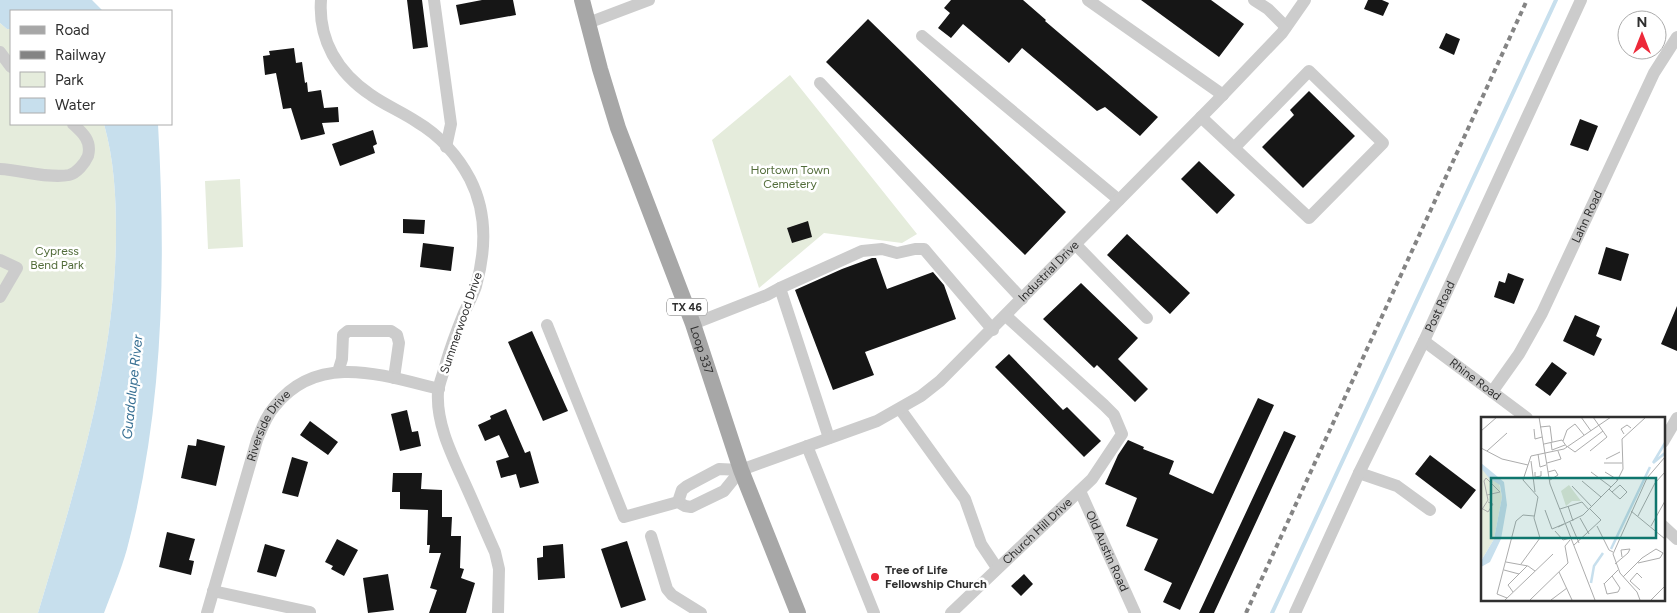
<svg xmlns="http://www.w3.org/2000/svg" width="1677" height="613" viewBox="0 0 1677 613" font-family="Figtree,sans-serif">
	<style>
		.green { fill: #e5ecdc }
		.water { fill: #c7dfed }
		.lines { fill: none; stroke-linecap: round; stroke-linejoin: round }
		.stream { stroke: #c7dfed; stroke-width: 4 }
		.building { fill: #161616 }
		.minor { stroke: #ccc; stroke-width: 12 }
		.major { stroke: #a7a7a7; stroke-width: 16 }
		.rail { stroke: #848484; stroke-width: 4; stroke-dasharray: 5 4; stroke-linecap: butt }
		.poi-dot { fill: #ed2939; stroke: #fff; stroke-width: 2 }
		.labels { text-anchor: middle; stroke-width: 5; stroke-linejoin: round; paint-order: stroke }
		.shield { fill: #fff; stroke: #6d6d6d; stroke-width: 1 }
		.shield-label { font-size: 11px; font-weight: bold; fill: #2f2f2f }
		.park-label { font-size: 12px; fill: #526c3a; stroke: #fff }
		.street-label { font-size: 12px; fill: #2f2f2f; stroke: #fff }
		.poi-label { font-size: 12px; font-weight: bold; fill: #2f2f2f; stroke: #fff; text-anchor: start }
		.water-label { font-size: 14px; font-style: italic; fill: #397194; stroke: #fff }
		.inset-river { fill: none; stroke: #c7dfed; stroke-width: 2.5 }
		.inset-road { fill: none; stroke: #acacac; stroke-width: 1 }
		.view { fill: #0f766e; fill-opacity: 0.15; stroke: #0f766e; stroke-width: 2.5 }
		.inset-edge { fill: none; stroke: #2f2f2f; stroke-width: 2.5 }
	</style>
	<rect width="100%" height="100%" fill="#fff"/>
	<path class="green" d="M0,23L7,29H11V124H104C114,160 116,195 116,232C116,363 75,489 38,613H0Z
		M790,75L917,234L902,243L824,233L759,288L712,140Z
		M240,179L243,247L208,249L205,181Z"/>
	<path class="water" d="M0,0H92L103,11H11V29H7L0,23Z
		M104,124H158C166,267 164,409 127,549C121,570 112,592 104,613H38C75,489 116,363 116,232C116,195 114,160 104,124Z"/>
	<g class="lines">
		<path class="stream" d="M1272,613L1556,0"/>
	</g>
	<path class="building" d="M407,0H422L428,47L413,49Z
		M482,0H513L516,15L460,25L456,5Z
		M951,0H1023L1046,20L1045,21L1158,117L1140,136L1105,107L1097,111L1022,48L1009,63L963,24L951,38L938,28L950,13L944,8Z
		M1141,0H1211L1244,24L1219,57Z
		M1368,0H1382L1389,3L1383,16L1364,9Z
		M868,19L1066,212L1025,255L826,62Z
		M1446,33L1460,39L1454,55L1439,48Z
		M294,48L296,63L302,62L305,83L307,82L308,92L321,90L324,108L338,107L339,122L322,123L325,134L301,140L291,108L283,109L276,73L265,75L263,56L270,55L269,51Z
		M1309,91L1355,136L1303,188L1262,147L1294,115L1290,110Z
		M1580,119L1598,126L1588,151L1570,145Z
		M373,130L377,144L373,146L375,153L340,166L332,144Z
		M1199,161L1235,195L1217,214L1181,179Z
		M403,219L425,220L424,234L403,233Z
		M808,221L812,237L792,243L787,228Z
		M1127,234L1190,293L1170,314L1107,255Z
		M423,243L454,247L451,271L420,267Z
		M1606,247L1629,254L1621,281L1598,274Z
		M872,258H876L887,289L933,272L944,285L956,319L865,352L874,375L833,390L795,290L842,269Z
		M1508,273L1524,279L1514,304L1494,297L1499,281L1505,283Z
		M1081,283L1138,338L1118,359L1148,389L1135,402L1097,365L1094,368L1043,319Z
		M1677,306V351L1661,344Z
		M1575,315L1600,326L1596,336L1602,339L1594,356L1563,341Z
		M532,331L568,411L543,421L508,342Z
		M1009,354L1063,410L1067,407L1101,441L1084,457L995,367Z
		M1552,362L1567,373L1550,396L1535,385Z
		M1258,398L1274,405L1180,610L1163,602L1172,583L1144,570L1158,539L1126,526L1137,498L1105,484L1118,455L1128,440L1144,447L1143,449L1174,461L1169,474L1213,494Z
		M506,409L525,453L530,451L539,483L520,488L516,474L501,478L496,461L509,457L499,435L485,441L478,425L491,419L490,416Z
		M407,410L412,432L418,431L421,446L400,451L391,414Z
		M310,421L338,442L328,455L300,435Z
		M1284,431L1296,436L1214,613H1199Z
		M197,439L225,446L216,486L181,478L188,445L196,446Z
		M1430,455L1476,490L1461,509L1415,474Z
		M292,457L308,462L298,497L282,493Z
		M393,473H422L421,489L442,490V517H452L451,536H461L460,568L464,569L461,578L475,583L466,613H429L437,590L430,588L441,553H429L430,545H427L428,510L400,509V492H392Z
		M167,532L195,539L189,560L194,561L191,575L159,567Z
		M337,539L358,550L344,576L331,569L333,566L325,562Z
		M627,541L646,600L621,608L601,549Z
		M265,544L285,550L276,577L257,572Z
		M563,544L565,578L538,580L537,558L543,557V546Z
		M388,574L394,610L368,613L363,578Z
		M1024,574L1033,584L1021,596L1011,586Z"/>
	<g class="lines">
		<g class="minor">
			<path d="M321,0C318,40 338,73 371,95C385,105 402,112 417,122C439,135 458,156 470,179C487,212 486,250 476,286C473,295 468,304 464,313C457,330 451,346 446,363C444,372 439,383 438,392C436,425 453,457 466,486C476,508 485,530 495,552L499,569L498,613"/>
			<path d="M434,0L451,124L446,147"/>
			<path d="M1088,0L1223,95"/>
			<path d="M1254,0L1268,9L1286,27"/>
			<path d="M588,23L649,0"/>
			<path d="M922,36L1119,200"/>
			<path d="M0,52L11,67"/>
			<path d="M820,83L1022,299"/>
			<path d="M1201,117L1309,218L1383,143L1309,71L1234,148"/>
			<path d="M0,169C20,170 50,179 69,175C77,173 85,163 88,156C92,141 83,133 73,124"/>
			<path d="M1076,245L1147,318"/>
			<path d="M0,260L17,268L0,297"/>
			<path d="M780,288L829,438"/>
			<path d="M693,324L767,295L780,288L862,251L882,249L897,253L915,249H924L993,330"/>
			<path d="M547,325L624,517L678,502L685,506L691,507L724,491L741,470"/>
			<path id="s1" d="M1424,341L1527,418"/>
			<path d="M338,372L342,359L343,335L348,331H391L397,335L399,343L394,378"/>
			<path id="s2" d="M1492,392L1519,354L1542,313L1654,73L1677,37"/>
			<path d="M900,409L965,499L981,544L997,568"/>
			<path d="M1663,442L1677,418"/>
			<path d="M807,446L874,613"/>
			<path d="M1359,473L1397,486L1430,510"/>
			<path id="s3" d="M1080,491L1135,613"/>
			<path id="s4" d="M678,502L682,490L687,486L719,469L741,470L877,421L921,396L940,381L1215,103L1282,33L1305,0"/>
			<path d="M1663,526L1677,539"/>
			<path d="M651,536L667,589L672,595L701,613"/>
			<path d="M213,591L310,612"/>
			<path id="s5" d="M207,613L257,440C262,428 266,416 275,406C318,352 382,375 439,389"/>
			<path id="s6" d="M951,613L1092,479L1122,434L1114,415L1104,405L1006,316"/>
			<path id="s7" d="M1295,613L1359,473L1424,341L1581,0"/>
		</g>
		<path class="major" id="s8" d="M582,0L600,69L618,128L693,324L741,470L798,613"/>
		<path class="rail" d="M1246,613L1527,0"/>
	</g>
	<circle class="poi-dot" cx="875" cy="577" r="5"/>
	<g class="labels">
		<rect class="shield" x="667" y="298.5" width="40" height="17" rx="4"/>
		<g class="shield-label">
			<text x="687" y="311">TX 46</text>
		</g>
		<g class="park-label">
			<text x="790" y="174">Hortown Town<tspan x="790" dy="14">Cemetery</tspan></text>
			<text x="57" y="255">Cypress<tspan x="57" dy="14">Bend Park</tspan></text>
		</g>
		<g class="street-label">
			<text dy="4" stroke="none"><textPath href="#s2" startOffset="200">Lahn Road</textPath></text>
			<text dy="4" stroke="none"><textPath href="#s4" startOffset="451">Industrial Drive</textPath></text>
			<text dy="4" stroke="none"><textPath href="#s7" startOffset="339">Post Road</textPath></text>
			<text transform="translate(461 323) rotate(-71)" y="4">Summerwood Drive</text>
			<text dy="4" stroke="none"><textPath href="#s8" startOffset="370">Loop 337</textPath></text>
			<text dy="4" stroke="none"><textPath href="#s1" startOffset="64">Rhine Road</textPath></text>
			<text dy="4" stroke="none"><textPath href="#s5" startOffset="198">Riverside Drive</textPath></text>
			<text dy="4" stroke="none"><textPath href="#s6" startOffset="119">Church Hill Drive</textPath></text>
			<text dy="4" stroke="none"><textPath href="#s3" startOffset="66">Old Austin Road</textPath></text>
		</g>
		<g class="poi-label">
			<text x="885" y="574">Tree of Life<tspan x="885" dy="14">Fellowship Church</tspan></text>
		</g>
		<g class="water-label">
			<text transform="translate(132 387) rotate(-84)" y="5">Guadalupe River</text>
		</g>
	</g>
	<g transform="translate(1481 417)">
		<rect width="184" height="184" fill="#fff"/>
		<path d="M0,51L18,66L21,80L13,122L0,144ZM88,68L100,84H91L85,89L80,74Z" fill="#e5ecdc"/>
		<path d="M0,46L23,65L26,88L20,122L9,145L0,150V144L13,122L21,80L19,68L8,61L0,51Z" fill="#c7dfed"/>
		<path class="inset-river" d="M172,46L184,26M172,46L184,36M130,132L169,50M110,166L113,149L122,136"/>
		<path class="inset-road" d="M58,0L69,67L114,183M100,0L110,14M59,10L69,9L71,25M53,12L54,22L61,20M0,14L16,0M143,17L140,12L146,8L150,11M82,24L86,13L94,7L103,18M70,25L71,33L84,28M63,27L81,23L86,30M87,30L94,35L122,14M0,31L21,42L47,48M6,34L26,16M109,34L126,20L112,0M57,37L59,50L65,48M125,42L139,35M50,44L54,75M66,46L80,42L77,34M123,46H141M54,55V60L60,59V54M67,55L74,53L77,58L69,63M110,55L130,70M124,55L137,63M101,64L120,80M91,69L111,90M128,72L131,75L139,82L146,75L139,68L131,75M87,89L92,104M2,92L7,95L12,87L7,85M79,92L101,85L108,93M64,93L71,112L83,107M0,94L7,83L3,64L5,61L19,75L6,78M150,94L184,122M157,99L174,66L184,55M99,101L108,117M89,105L98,126M116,109L128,133L132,135M170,109L184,84M77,110L102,98L136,64L142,52L141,22L165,0M74,114L82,123L89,121M93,128L120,103L109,92M25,145L47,149L54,154M40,147L59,121L53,101L57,80L42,63L50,39L83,32L130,0M134,147L147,136L149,132L140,133L141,140M23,153L38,157M78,155L91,183M142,160L161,141L175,132L182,136L179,141L157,146M123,166L126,177L137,175L139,171L131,159M123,167L137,153M159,173L149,164L156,156L161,161M32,175L27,168L46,149M26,181L16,177L35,104L42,98L53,99M24,183L72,137M49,183L87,146L84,129L89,123M70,183L86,171M159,183L156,175L139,156L132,137L166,61L184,40M170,183L184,169"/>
		<path class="view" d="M10,61H175V121H10Z"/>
		<rect width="184" height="184" class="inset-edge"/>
	</g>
	<rect x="10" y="10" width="162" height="115" fill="#ffffff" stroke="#acacac"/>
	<rect x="20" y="26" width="25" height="8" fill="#a7a7a7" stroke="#acacac"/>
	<text x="55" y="35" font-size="15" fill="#2f2f2f">Road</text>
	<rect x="20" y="51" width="25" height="8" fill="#848484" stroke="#acacac"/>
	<text x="55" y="60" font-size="15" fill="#2f2f2f">Railway</text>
	<rect x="20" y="72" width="25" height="15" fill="#e5ecdc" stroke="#acacac"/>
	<text x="55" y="85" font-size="15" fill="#2f2f2f">Park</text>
	<rect x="20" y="98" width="25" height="15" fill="#c7dfed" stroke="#acacac"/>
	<text x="55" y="110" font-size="15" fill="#2f2f2f">Water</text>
	<g transform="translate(1642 35)"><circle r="24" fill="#ffffff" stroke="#acacac"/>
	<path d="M0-4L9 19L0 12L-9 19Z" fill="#ed2939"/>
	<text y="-8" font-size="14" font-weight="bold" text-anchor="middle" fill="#2f2f2f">N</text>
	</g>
</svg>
